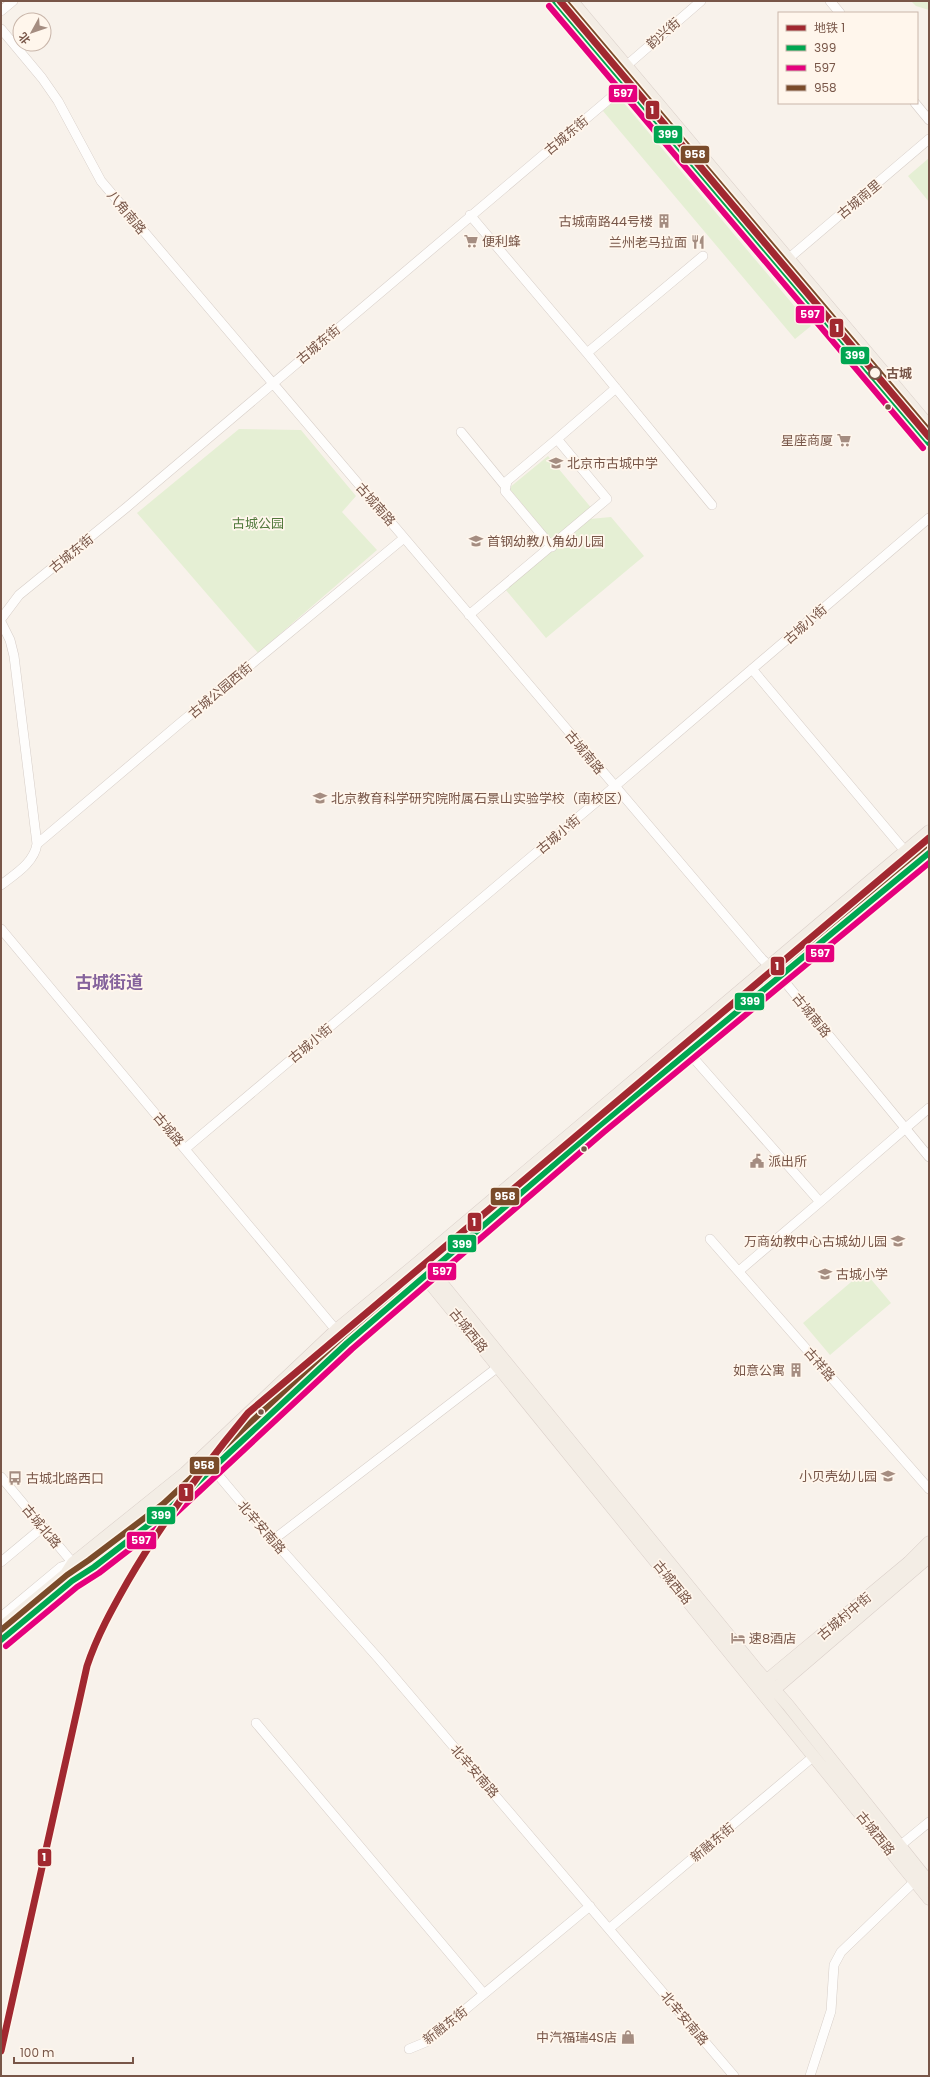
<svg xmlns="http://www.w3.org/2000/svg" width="930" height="2077" viewBox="0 0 930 2077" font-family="Poppins,'Noto Sans SC',sans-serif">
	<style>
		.green { fill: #e5efd4 }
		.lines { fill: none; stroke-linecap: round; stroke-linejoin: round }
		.minor-casing { stroke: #d6cdc7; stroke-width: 10 }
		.major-casing { stroke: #dacfc9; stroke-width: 13 }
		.minor { stroke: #fefdfc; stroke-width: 9 }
		.major { stroke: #f3ede5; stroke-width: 12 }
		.bus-1-casing { stroke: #fff6ec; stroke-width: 9 }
		.bus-2-casing { stroke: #fff6ec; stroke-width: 9 }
		.bus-3-casing { stroke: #fff6ec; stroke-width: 9 }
		.bus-1 { stroke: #00a651; stroke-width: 6 }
		.bus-2 { stroke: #e5007d; stroke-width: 6 }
		.bus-3 { stroke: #7a4b2a; stroke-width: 6 }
		.metro-1-casing { stroke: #fff6ec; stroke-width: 10 }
		.metro-1 { stroke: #a12830; stroke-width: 7 }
		.stop-dot { fill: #fff6ec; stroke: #785648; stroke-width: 2 }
		.bus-dot { fill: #785648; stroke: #fff6ec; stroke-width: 1.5 }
		.labels { text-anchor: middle; stroke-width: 3.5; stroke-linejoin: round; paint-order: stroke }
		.street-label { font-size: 13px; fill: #785648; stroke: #fff6ec }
		.poi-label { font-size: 13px; fill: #785648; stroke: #fff6ec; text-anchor: start }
		.stop-label { font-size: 13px; font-weight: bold; fill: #785648; stroke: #fff6ec; text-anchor: start }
		.park-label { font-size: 13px; fill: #52793c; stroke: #fff6ec }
		.district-label { font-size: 17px; font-weight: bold; fill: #85639c; stroke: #fff6ec }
		.line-badge { stroke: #fff6ec; stroke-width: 1.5 }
		.badge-label { font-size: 11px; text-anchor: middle; font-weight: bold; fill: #fff }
	</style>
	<rect width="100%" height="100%" fill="#f8f2eb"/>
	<path class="green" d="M911,1H929V10L916,6Z
		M616,100L623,102L811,326L795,339L603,111Z
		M929,158V202L908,176Z
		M239,429L301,430L356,496L342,512L377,550L258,653L137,513Z
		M548,456L593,510L554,542L509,488Z
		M611,517L644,556L546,638L505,589L590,519Z
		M864,1271L891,1303L830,1355L803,1323Z"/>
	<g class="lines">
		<defs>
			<path id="minor" d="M830,1L840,13
				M1,11L13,1
				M1,29L42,78L58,101L101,181L762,959L780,976L929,1157
				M915,103L929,120
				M470,215L587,353L712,505
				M788,259L929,139
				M587,353L703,256
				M461,432L506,487
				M557,439L616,388
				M469,615L607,499L557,439L507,481L505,491L552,547
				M1,619L19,595L127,507L614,95L626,84V66L701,1
				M1,622L10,640L14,656L37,844C34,863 15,874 1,885
				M752,669L905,851
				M37,844L179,724L404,538
				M1,929L336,1330
				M689,1053L820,1202L739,1271
				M185,1149L614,787L929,518
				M820,1202L929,1108
				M710,1239L929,1489
				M213,1469L273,1540L379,1659L734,2076
				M1,1477L82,1574
				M273,1540L498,1367
				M1,1562L43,1527
				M1,1617L61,1567L73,1563
				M256,1723L484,1994
				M896,1849L929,1822
				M610,1928L814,1756
				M409,2049L426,2042L590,1906
				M810,2076L831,2011L834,1965L841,1952L915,1881"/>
			<path id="major" d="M555,1L929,443
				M572,1L929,426
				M426,1264L758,1671L788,1705L929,1882
				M420,1271L929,1899
				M1,1628L66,1574L73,1563L185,1473L336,1330L415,1265L929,831
				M1,1640L72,1581L94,1567L168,1510L347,1343L599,1126L929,853
				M761,1685L909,1562L929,1542
				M768,1695L929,1557"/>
		</defs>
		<use href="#minor" class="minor-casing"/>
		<use href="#major" class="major-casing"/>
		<use href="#minor" class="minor"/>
		<use href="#major" class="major"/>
		<defs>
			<path id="bus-1" d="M555,1L929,443
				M1,1640L72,1581L94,1567L168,1510L347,1343L599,1126L929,853"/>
			<path id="bus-2" d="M549,6L923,448
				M6,1646L77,1587L99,1573L173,1516L352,1349L604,1132L929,863"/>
			<path id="bus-3" d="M565,1L929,431
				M1,1630L67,1575L89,1560L163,1504L342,1337L594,1120L924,847"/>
		</defs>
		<use href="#bus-1" class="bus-1-casing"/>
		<use href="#bus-2" class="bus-2-casing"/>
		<use href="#bus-3" class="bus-3-casing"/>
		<use href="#bus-1" class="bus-1"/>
		<use href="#bus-2" class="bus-2"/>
		<use href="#bus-3" class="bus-3"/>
		<defs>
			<path id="metro-1" d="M560,1L929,437
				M1,2051L87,1666C97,1636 112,1609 128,1581C163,1521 204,1466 248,1413L929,838"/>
		</defs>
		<use href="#metro-1" class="metro-1-casing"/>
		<use href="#metro-1" class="metro-1"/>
	</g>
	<defs>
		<symbol id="building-bare" viewBox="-9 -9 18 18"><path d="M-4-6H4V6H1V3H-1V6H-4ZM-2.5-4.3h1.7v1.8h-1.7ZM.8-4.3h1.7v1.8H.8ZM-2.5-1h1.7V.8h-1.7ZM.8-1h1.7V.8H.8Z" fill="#a58d81" stroke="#fff6ec" stroke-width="2.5" paint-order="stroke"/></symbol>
		<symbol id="supermarket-bare" viewBox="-9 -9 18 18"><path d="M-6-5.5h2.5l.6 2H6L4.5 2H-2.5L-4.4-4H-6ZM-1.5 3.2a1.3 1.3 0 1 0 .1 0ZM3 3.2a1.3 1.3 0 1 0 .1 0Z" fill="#a58d81" stroke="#fff6ec" stroke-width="2.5" paint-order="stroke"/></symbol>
		<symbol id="restaurant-bare" viewBox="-9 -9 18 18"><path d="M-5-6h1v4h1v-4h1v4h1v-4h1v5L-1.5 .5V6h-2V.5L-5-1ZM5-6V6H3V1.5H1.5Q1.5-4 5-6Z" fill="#a58d81" stroke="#fff6ec" stroke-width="2.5" paint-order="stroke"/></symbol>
		<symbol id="school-bare" viewBox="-9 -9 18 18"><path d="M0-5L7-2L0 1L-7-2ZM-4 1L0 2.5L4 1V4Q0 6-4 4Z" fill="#a58d81" stroke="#fff6ec" stroke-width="2.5" paint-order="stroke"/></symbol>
		<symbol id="civic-bare" viewBox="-9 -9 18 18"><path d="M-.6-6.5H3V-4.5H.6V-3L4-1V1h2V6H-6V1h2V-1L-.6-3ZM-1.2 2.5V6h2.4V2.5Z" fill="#a58d81" stroke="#fff6ec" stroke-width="2.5" paint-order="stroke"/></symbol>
		<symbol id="bus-bare" viewBox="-9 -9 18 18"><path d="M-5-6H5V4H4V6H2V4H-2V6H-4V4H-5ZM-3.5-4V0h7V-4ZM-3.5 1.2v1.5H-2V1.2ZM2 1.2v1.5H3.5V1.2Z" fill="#a58d81" stroke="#fff6ec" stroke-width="2.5" paint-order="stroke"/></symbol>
		<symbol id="hotel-bare" viewBox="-9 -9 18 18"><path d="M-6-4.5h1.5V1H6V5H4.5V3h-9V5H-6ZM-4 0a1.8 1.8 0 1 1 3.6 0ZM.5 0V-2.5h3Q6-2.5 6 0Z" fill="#a58d81" stroke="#fff6ec" stroke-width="2.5" paint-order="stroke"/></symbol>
		<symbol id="shop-bare" viewBox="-9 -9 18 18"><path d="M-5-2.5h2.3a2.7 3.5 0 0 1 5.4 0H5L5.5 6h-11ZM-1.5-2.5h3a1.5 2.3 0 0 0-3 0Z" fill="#a58d81" stroke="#fff6ec" stroke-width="2.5" paint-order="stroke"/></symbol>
	</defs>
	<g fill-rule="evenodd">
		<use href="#building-bare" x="654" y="211" width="20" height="20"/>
		<use href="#supermarket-bare" x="461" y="231" width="20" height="20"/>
		<use href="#restaurant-bare" x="688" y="232" width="20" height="20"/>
		<use href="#supermarket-bare" x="834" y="430" width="20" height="20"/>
		<use href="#school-bare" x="546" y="453" width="20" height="20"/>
		<use href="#school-bare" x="466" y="531" width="20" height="20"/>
		<use href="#school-bare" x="310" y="788" width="20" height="20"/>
		<use href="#civic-bare" x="747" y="1151" width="20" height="20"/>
		<use href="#school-bare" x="888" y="1231" width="20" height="20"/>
		<use href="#school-bare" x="815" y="1264" width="20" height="20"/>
		<use href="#building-bare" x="786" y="1360" width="20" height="20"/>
		<use href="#school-bare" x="878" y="1466" width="20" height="20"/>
		<use href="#bus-bare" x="5" y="1468" width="20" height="20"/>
		<use href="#hotel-bare" x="728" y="1628" width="20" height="20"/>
		<use href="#shop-bare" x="618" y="2027" width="20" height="20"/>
	</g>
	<circle class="stop-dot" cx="875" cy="373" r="6"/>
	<g class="bus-dot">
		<circle cx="888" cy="407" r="3.5"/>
		<circle cx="584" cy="1149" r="3.5"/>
		<circle cx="261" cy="1412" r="3.5"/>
	</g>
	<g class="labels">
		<g class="street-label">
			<text transform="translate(663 33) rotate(-41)" y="5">韵兴街</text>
			<text transform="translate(566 135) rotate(-40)" y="5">古城东街</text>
			<text transform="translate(859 199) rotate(-40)" y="5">古城南里</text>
			<text transform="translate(127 212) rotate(50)" y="5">八角南路</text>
			<text transform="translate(318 344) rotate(-40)" y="5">古城东街</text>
			<text transform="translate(376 504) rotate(49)" y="5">古城南路</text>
			<text transform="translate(71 553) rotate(-39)" y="5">古城东街</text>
			<text transform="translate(805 624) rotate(-41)" y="5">古城小街</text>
			<text transform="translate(220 690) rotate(-40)" y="5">古城公园西街</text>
			<text transform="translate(585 752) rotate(50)" y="5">古城南路</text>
			<text transform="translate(558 834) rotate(-40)" y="5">古城小街</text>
			<text transform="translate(812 1015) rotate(51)" y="5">古城南路</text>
			<text transform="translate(310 1043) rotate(-40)" y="5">古城小街</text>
			<text transform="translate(169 1129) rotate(50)" y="5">古城路</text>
			<text transform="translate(469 1330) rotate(51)" y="5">古城西路</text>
			<text transform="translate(820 1364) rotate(49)" y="5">古祥路</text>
			<text transform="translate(42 1526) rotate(50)" y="5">古城北路</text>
			<text transform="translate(262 1527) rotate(49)" y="5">北辛安南路</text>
			<text transform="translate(673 1582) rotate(51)" y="5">古城西路</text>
			<text transform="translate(844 1616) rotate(-40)" y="5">古城村中街</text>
			<text transform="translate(475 1771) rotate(49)" y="5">北辛安南路</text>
			<text transform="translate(876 1833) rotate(51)" y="5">古城西路</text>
			<text transform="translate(712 1842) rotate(-40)" y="5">新融东街</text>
			<text transform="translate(685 2018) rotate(50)" y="5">北辛安南路</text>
			<text transform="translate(445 2025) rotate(-38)" y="5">新融东街</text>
		</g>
		<g class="poi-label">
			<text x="653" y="226" text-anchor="end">古城南路44号楼</text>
			<text x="482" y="246">便利蜂</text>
			<text x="687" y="247" text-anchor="end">兰州老马拉面</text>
			<text x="833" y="445" text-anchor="end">星座商厦</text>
			<text x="567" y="468">北京市古城中学</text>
			<text x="487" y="546">首钢幼教八角幼儿园</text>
			<text x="331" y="803">北京教育科学研究院附属石景山实验学校（南校区）</text>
			<text x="768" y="1166">派出所</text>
			<text x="887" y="1246" text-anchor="end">万商幼教中心古城幼儿园</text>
			<text x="836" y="1279">古城小学</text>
			<text x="785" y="1375" text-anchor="end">如意公寓</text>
			<text x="877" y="1481" text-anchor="end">小贝壳幼儿园</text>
			<text x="26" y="1483">古城北路西口</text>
			<text x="749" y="1643">速8酒店</text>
			<text x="617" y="2042" text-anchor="end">中汽福瑞4S店</text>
		</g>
		<g class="stop-label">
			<text x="886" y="378">古城</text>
		</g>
		<g class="park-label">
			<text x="258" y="528">古城公园</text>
		</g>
		<g class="district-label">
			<text x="109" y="988">古城街道</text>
		</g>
	</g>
	<g class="line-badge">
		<rect x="608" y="84" width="30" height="19" rx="4" fill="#e5007d"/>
		<rect x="645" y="100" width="15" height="20" rx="4" fill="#a12830"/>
		<rect x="653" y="125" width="30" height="19" rx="4" fill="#00a651"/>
		<rect x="680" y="145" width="30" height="19" rx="4" fill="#7a4b2a"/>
		<rect x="795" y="305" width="30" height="19" rx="4" fill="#e5007d"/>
		<rect x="829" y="318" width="15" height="20" rx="4" fill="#a12830"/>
		<rect x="840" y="346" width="30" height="19" rx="4" fill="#00a651"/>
		<rect x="805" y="944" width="30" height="19" rx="4" fill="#e5007d"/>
		<rect x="770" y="956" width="15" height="20" rx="4" fill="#a12830"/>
		<rect x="734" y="992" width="31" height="19" rx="4" fill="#00a651"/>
		<rect x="490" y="1187" width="30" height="19" rx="4" fill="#7a4b2a"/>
		<rect x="467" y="1212" width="15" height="20" rx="4" fill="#a12830"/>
		<rect x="447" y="1234" width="30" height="19" rx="4" fill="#00a651"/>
		<rect x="427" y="1262" width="30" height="19" rx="4" fill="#e5007d"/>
		<rect x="189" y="1456" width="31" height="19" rx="4" fill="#7a4b2a"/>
		<rect x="178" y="1483" width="16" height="19" rx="4" fill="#a12830"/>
		<rect x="146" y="1506" width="30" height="19" rx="4" fill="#00a651"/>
		<rect x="126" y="1531" width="31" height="19" rx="4" fill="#e5007d"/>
		<rect x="37" y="1848" width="15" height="19" rx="4" fill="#a12830"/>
	</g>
	<g class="badge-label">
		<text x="623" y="97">597</text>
		<text x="652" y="114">1</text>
		<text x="668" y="138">399</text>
		<text x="695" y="158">958</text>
		<text x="810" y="318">597</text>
		<text x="837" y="332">1</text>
		<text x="855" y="359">399</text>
		<text x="820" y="957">597</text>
		<text x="777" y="970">1</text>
		<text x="750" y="1005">399</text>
		<text x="505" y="1200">958</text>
		<text x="474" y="1226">1</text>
		<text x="462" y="1248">399</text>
		<text x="442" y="1275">597</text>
		<text x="204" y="1469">958</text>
		<text x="186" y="1496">1</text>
		<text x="161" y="1519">399</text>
		<text x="141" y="1544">597</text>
		<text x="44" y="1861">1</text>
	</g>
	<rect width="930" height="2077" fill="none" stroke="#785648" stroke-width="4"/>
	<rect x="778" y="12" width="140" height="92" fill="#fff6ec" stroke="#c9b6aa"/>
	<rect x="786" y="25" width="20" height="6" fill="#a12830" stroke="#c9b6aa"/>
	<text x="814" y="32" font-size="12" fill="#785648">地铁 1</text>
	<rect x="786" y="45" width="20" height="6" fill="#00a651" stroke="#c9b6aa"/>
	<text x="814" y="52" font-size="12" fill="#785648">399</text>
	<rect x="786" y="65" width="20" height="6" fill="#e5007d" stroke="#c9b6aa"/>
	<text x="814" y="72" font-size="12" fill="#785648">597</text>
	<rect x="786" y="85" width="20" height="6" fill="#7a4b2a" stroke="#c9b6aa"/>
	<text x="814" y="92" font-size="12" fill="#785648">958</text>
	<g transform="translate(32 32) rotate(230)"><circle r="19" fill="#fff6ec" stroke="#c9b6aa"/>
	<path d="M0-3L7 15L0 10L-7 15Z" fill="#a58d81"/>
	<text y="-6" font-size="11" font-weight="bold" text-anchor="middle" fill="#785648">北</text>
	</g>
	<path d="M14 2057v6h119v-6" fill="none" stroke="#785648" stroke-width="2"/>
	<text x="20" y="2057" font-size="12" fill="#785648" stroke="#fff6ec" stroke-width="3" paint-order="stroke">100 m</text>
</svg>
